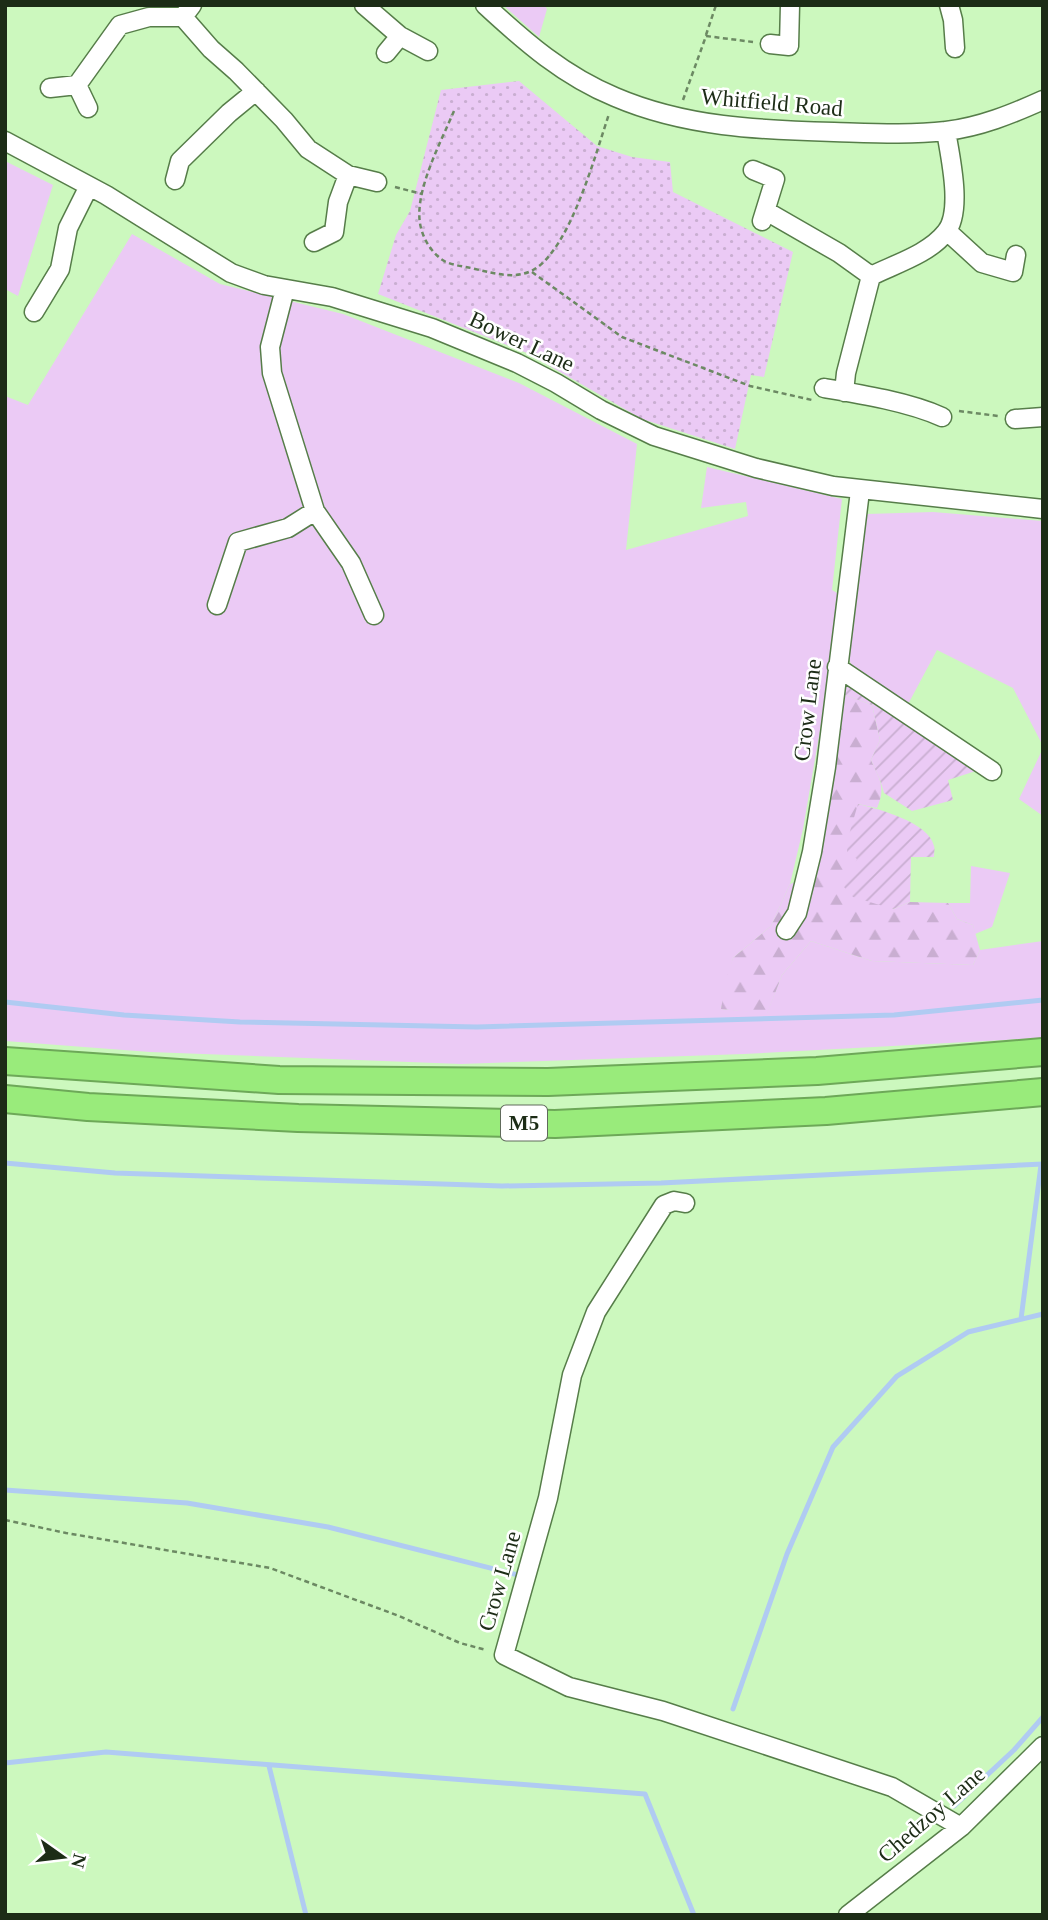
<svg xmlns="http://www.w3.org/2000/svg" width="1048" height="1920" viewBox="0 0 1048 1920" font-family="'Times New Roman',serif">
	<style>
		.grass { fill: #ebcaf5 }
		.forest { fill: url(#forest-firs) }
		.park { fill: url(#park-dots) }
		.garden { fill: url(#garden-furrows) }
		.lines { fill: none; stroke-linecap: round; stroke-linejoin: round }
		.stream { stroke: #b0cbf2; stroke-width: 5 }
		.minor-casing { stroke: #567d49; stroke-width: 21 }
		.highway-casing { stroke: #6da858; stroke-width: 30 }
		.path { stroke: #6c8963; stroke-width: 2.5; stroke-dasharray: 5 3.5; stroke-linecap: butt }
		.minor { stroke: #fff; stroke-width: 18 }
		.highway { stroke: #99eb7b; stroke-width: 26 }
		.labels { text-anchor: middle; stroke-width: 5; stroke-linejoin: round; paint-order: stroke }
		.shield { fill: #fff; stroke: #606b5c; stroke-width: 2 }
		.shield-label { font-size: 21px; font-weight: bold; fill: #1c2c16 }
		.street-label { font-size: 23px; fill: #1c2c16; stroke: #fff }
	</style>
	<defs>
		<pattern id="forest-firs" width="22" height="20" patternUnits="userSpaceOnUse" patternTransform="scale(1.75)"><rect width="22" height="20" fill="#ebcaf5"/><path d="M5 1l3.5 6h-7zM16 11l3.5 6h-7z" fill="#c9aed1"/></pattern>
		<pattern id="park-dots" width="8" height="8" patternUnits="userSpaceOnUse" patternTransform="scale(1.75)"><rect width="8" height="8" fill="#ebcaf5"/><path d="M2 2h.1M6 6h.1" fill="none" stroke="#c9aed1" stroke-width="1.8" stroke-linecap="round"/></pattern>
		<pattern id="garden-furrows" width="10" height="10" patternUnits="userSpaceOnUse" patternTransform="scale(1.75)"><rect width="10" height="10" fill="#ebcaf5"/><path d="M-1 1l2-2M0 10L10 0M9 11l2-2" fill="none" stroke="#c9aed1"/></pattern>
	</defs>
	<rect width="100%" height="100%" fill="#ccf8be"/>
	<path class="grass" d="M503,5H544L547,9L539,37Z
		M5,161L53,185L18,296L5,289Z
		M132,234L220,284L343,314L519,383L637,444L626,550L748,516L746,502L701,508L707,467L842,499L832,590L852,602L867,514L933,512L1043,521V746L1013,688L937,650L906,708L852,667L847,653L853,608L836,600L831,666L803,829L790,884L771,926L733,958L721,1009L767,1013L782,975L811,941L872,961L973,965L980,950L1043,941V1038L744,1054L461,1064L150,1052L5,1041V396L28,405Z
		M1043,748V816L1019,799Z
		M971,866L1010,873L992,927L975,934L973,925L957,919L948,903H970Z"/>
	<path class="forest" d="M840,693L872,705L880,740L871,760C880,780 886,787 877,808L858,804L857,859L893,909L910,902L948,903L957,919L973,925L980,950L973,965L872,961L811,941L782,975L767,1014L721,1009L726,979L733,958L771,926L790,884L810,877Z"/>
	<path class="park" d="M519,81L597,146L632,157L670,162L673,192L793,252L764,377L751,375L735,449L642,419L527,353L378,294L396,235L410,211L441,90Z"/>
	<path class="garden" d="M844,681L982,769L948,780L953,800L912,811L884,793L880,780L871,760L880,740L872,705L840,693Z
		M858,804C878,809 929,822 934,846C935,849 934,853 934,857H911L910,902L893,909L853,897L844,887L857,859L847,852L848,838Z"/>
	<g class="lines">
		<path class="stream" d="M5,1002L124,1015L240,1022L477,1027L894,1015L1043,1000
			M5,1163L115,1173L502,1186L661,1183L1043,1164
			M1021,1319L1041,1165
			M5,1490L187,1503L328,1527L522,1576
			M733,1709L787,1554L833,1447L897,1376L968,1332L1043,1314
			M5,1763L106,1752L645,1794L694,1915
			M269,1766L306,1915
			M954,1806L1014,1750L1043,1717"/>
		<defs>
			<path id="minor" d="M192,5L183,17L211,49L236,71L284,120L308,149L348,175L338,202L334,232L314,242
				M364,5L400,36L386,53
				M485,5C525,42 564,76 615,97C685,127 759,130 834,132C871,133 910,135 946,131C980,127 1012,114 1043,100
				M949,5L953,20L955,48
				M400,36L428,51
				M770,44L789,46L790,5
				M50,88L77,85
				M88,108L77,85L120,25L149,17H183
				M5,141L106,195L231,273L264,285L332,297L432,328L517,363L556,383L601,410L654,436L756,468L833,486L1043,509
				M753,170L775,179L762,221
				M348,175L377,182
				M175,180L180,161L229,113L256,91
				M766,211L839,253L871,276L846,373L844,392
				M947,231L982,263L1013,272L1016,255
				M871,276C895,264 929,254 946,232C963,211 950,156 946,131
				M34,312L60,269L68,228L89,186
				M824,388C860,394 909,402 942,417
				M1015,419L1043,417
				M315,511L351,563L374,615
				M217,605L238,542L288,528L315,511L272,373L270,347L285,289
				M837,667L992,771
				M786,930L797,913L812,852L826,767L860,491
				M685,1203L674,1201L664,1205L596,1312L572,1375L548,1498L504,1655L569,1687L663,1711L892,1787L961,1827
				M848,1915L961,1827L1043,1746"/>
			<path id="highway" d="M5,1061L279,1080L548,1082L817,1071L1043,1052
				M5,1099L88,1107L298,1118L555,1124L826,1111L1043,1092"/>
		</defs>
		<use href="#minor" class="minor-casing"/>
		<use href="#highway" class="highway-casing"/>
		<path class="path" d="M706,35L716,5
			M683,100L706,36L753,42
			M454,111C441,142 412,195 421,228C424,240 431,251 441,259C449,265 462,266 471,268C501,275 527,284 549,256C577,222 595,156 609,114
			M395,187L422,194
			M532,272L622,337L750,386L812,400
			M959,411L998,416
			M5,1520L66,1533L270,1568L399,1616L460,1643L486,1650"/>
		<use href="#minor" class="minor"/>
		<use href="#highway" class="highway"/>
	</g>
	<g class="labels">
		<rect class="shield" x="501" y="1105.5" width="46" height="35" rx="5"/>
		<g class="shield-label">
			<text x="524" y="1130">M5</text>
		</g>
		<g class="street-label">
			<text transform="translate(772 102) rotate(5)" y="8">Whitfield Road</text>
			<text transform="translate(522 341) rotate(25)" y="8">Bower Lane</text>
			<text transform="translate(807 710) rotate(-83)" y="8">Crow Lane</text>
			<text transform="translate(499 1581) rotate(-74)" y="8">Crow Lane</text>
			<text transform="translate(931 1814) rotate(-41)" y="8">Chedzoy Lane</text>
		</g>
	</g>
	<rect width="1048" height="1920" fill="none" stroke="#1c2c16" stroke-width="14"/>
	<g transform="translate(63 1857) rotate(104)" stroke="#ffffff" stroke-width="5" paint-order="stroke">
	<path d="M0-5L12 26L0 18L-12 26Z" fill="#1c2c16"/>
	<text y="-10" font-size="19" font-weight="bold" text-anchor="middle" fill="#1c2c16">N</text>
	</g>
</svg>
